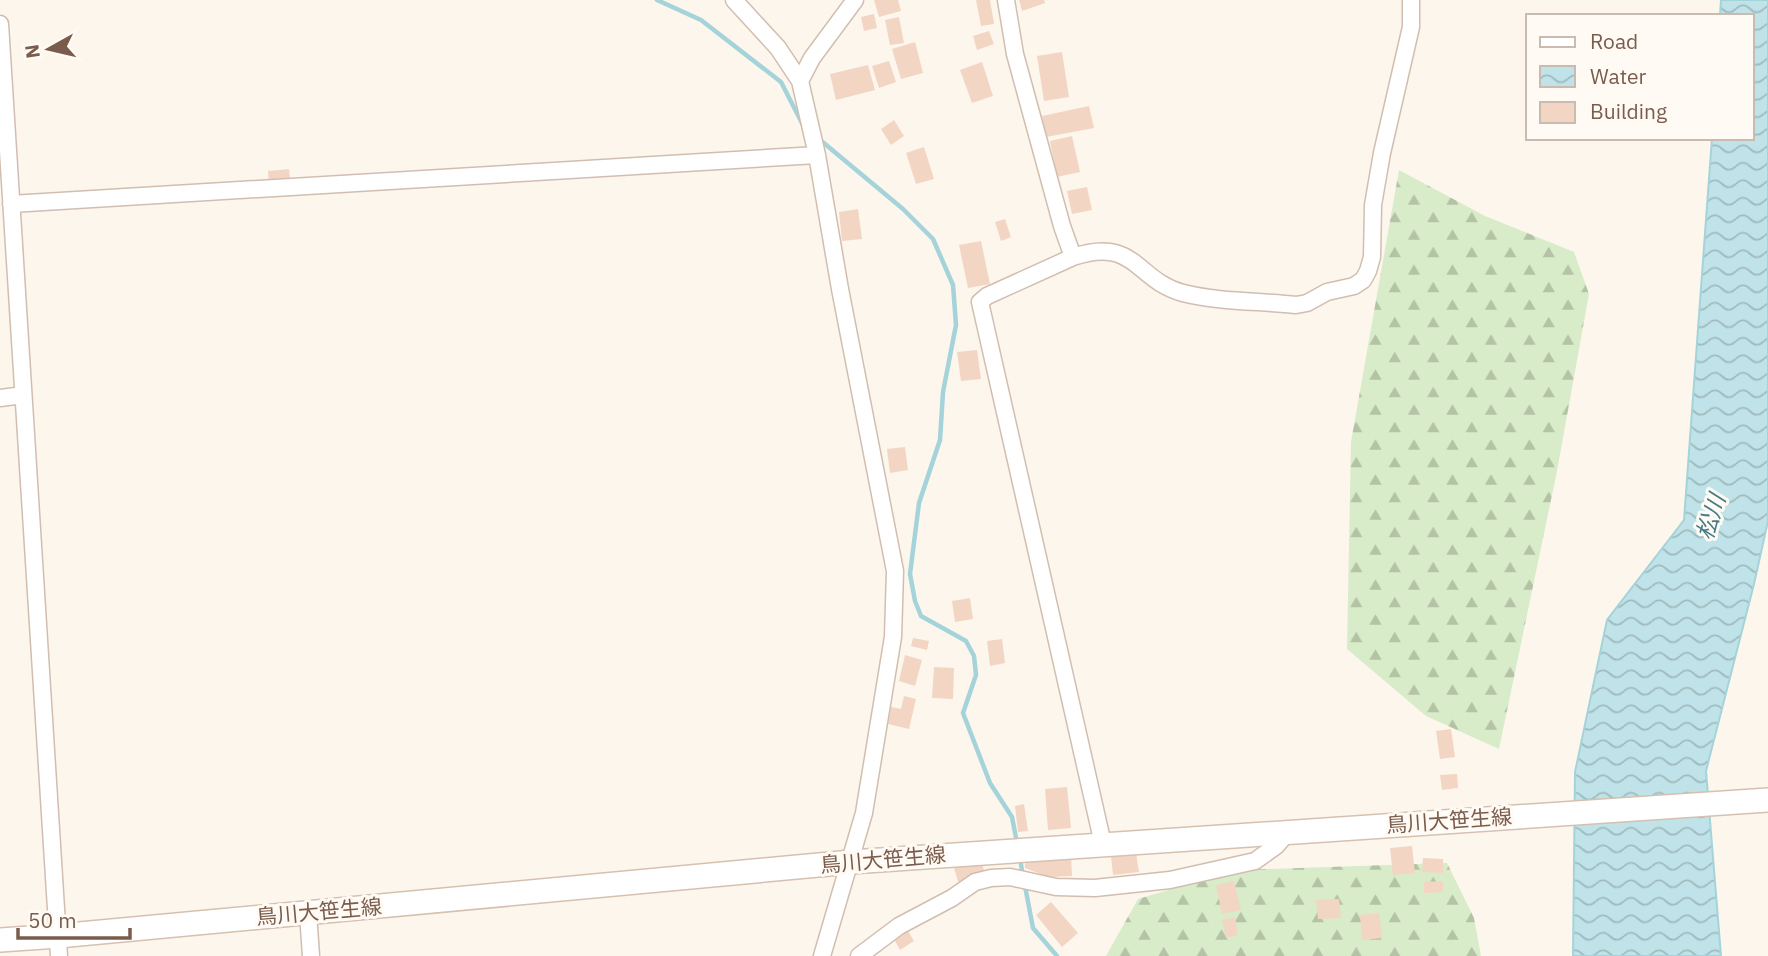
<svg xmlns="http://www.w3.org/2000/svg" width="1768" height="956" viewBox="0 0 1768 956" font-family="'IBM Plex Sans','Noto Sans JP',sans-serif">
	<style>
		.forest { fill: url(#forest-firs) }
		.water { fill: url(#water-waves); stroke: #a5d3da; stroke-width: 2 }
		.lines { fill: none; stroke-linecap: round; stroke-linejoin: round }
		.stream { stroke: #a5d3da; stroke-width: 4.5 }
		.building { fill: #f3d5c3 }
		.street-casing { stroke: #d1beb0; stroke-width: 19 }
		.secondary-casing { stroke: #d6c0b0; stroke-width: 26 }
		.street { stroke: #fff; stroke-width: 16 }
		.secondary { stroke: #fff; stroke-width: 23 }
		.labels { text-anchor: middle; stroke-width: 6; stroke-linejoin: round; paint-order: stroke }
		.street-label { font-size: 21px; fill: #7a5c4d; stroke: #fffaf3 }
		.water-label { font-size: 23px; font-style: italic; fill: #437c86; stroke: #fffaf3 }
	</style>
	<defs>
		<pattern id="forest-firs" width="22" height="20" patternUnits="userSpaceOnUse" patternTransform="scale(1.75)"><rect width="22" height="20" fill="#d8ecc9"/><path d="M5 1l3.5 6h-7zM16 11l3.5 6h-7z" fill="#b4c2a5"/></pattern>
		<pattern id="water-waves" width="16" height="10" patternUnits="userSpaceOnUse" patternTransform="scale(1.75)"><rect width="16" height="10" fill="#bfe3e8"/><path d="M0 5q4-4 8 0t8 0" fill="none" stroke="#a0bbbe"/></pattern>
	</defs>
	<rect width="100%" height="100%" fill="#fdf6ec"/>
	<path class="forest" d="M1399,170L1485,216L1574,252L1589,294L1557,471L1499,749L1426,716L1347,649L1351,442Z
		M1447,863L1474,918L1481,956H1106L1138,899L1237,870Z"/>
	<path class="water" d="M1721,0H1768V521L1754,584L1706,771L1721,956H1573L1575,772L1607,620L1684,520L1712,138H1752V16H1720Z"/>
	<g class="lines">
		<path class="stream" d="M657,0L701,20L781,82L804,127
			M819,139L903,209L933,239L953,285L956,325L943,392L940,440L919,503L910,574L915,601L921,616L966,641L974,656L976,675L963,713L990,783L1012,817L1017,843
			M1020,858L1023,877
			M1025,886L1033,928L1057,956"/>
	</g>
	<path class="building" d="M874,0H898L901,11L879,17Z
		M976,0H990L994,24L981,26Z
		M1019,0H1044L1045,3L1022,11Z
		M874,14L877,28L864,31L861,17Z
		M899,17L904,43L890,45L885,20Z
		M989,31L994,44L977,50L973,36Z
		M915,42L923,73L901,79L892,49Z
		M1062,52L1069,97L1044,101L1037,56Z
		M889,61L896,82L879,88L872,66Z
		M982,62L993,96L972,103L960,70Z
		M868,65L875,90L836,100L830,74Z
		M1089,106L1094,128L1046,137L1042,116Z
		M894,120L904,136L891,145L881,129Z
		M1072,136L1080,172L1057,177L1050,141Z
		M924,147L934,179L916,184L906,153Z
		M289,169L290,180L269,183L268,171Z
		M1087,187L1092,210L1072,214L1067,191Z
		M858,209L862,239L842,241L839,212Z
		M1005,219L1011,237L1001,241L995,222Z
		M981,241L990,284L968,288L959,245Z
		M977,350L981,379L961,381L957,352Z
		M905,447L908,470L890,473L887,449Z
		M970,598L973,619L955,622L952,601Z
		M913,638L929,641L927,650L911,646Z
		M1002,639L1005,663L990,666L987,641Z
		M905,655L922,660L915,686L899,681Z
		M934,667L954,668L953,699L932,698Z
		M904,696L916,699L909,729L888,724L891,707L901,709Z
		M1451,729L1455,757L1440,759L1436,731Z
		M1457,774L1458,788L1442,790L1440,775Z
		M1067,787L1071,828L1048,830L1045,789Z
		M1024,804L1028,831L1018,832L1015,806Z
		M1412,846L1415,873L1393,875L1390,848Z
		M1136,853L1139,872L1113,875L1111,856Z
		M1071,854L1072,876L1048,877L1025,868V857Z
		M980,856L985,874L958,882L953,864Z
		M1423,858L1443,859V873L1422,872Z
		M1234,881L1241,910L1222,914L1216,885Z
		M1443,881V892L1424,893V882Z
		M1339,899L1341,918L1318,919L1316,900Z
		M1051,902L1078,933L1062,947L1036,915Z
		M1379,913L1382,938L1362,940L1360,915Z
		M1235,917L1238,935L1226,938L1222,920Z
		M908,931L914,941L900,950L894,939Z"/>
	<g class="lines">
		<defs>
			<path id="street" d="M734,0L778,48L800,81L817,155L840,289L895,571L893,637L864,813L822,956
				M1006,0L1015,54L1062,226L1073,257
				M0,24L59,956
				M800,81L812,58L855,0
				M11,204L817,155
				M0,398L23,395
				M1103,844L980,302L987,296L1073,257C1136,236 1135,280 1183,293C1219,302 1259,301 1296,305L1307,303L1327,292L1354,286L1363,280L1368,271L1372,257L1373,205L1382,153L1411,27V0
				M308,913L311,956
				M859,956L899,926L952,898L975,882L991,878L1010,877L1056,887L1095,888L1170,880L1255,861L1276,846L1288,832"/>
			<path id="secondary" d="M0,940L58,936L851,862L1768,800"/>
		</defs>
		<use href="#street" class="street-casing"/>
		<use href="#secondary" class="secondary-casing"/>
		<use href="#street" class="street"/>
		<use href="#secondary" class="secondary"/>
	</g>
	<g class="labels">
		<g class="street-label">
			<text transform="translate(1449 821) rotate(-4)" y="7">鳥川大笹生線</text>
			<text transform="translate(883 860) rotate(-5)" y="7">鳥川大笹生線</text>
			<text transform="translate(319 912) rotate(-5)" y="7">鳥川大笹生線</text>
		</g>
		<g class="water-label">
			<text transform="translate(1711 517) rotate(-72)" y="8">松川</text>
		</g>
	</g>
	<rect x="1526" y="14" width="228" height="126" fill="#fffaf3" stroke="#cabbb1" stroke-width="2"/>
	<rect x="1540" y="37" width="35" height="10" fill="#ffffff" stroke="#cabbb1" stroke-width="2"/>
	<text x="1590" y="49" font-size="21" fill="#7a5c4d">Road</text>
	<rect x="1540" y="66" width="35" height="21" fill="url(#water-waves)" stroke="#cabbb1" stroke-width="2"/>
	<text x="1590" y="84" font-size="21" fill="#7a5c4d">Water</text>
	<rect x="1540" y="102" width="35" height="21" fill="#f3d5c3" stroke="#cabbb1" stroke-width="2"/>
	<text x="1590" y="119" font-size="21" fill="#7a5c4d">Building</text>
	<g transform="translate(49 49) rotate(262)" stroke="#fffaf3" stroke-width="5" paint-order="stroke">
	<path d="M0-5L12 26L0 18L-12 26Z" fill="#7a5c4d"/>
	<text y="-10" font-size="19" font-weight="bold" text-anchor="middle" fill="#7a5c4d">N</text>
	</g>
	<path d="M18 928v10h112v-10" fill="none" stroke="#7a5c4d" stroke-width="3.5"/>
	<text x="28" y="928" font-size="21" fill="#7a5c4d" stroke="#fffaf3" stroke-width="5" paint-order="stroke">50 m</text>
</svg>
